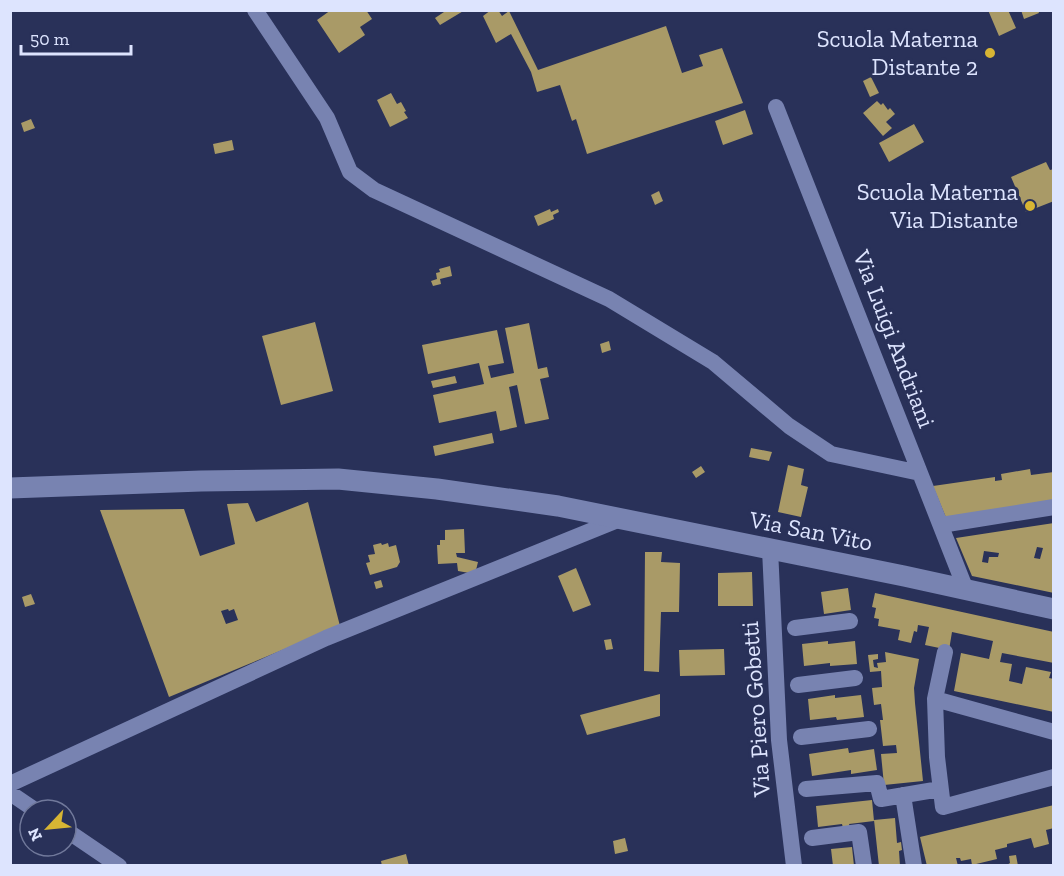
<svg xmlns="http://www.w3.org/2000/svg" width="1064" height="876" viewBox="0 0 1064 876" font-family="'Zilla Slab',serif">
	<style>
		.building { fill: #a99a67; fill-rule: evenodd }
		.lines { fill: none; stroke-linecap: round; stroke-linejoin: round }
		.minor { stroke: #7883b1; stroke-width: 16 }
		.tertiary { stroke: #7883b1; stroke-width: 21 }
		.poi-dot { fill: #d7b534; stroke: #293159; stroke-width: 2 }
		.labels { text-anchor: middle; stroke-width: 6; stroke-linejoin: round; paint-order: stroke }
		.poi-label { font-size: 24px; fill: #dde4fe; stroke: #293159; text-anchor: end }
		.street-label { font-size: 24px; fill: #dde4fe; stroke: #293159 }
	</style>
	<rect width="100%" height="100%" fill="#293159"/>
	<path class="building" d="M331,10H366L372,19L360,27L365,35L339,53L317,20Z
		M447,10H465L440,25L435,18Z
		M491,10H498L502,16L509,11L538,70L666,26L682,73L703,66L699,55L722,48L743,103L587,154L576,119L572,121L560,85L537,92L531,72L511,34L496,43L483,16Z
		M988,10H1008L1016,28L999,36Z
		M1021,10H1038L1039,13L1024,19Z
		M871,77L879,93L870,97L863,81Z
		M391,93L397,104L401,102L406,111L404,112L408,118L390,127L377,100Z
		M877,101L881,105L883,103L888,110L890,108L895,114L886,122L892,128L883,136L863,113Z
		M745,110L753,134L723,145L715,121Z
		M31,119L35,128L24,132L21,123Z
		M914,124L924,142L889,162L879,143Z
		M232,140L234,150L215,154L213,144Z
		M1046,162L1050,170L1054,169V201L1026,212L1011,177Z
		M659,191L663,201L655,205L651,195Z
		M550,209L551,212L558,209L559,212L553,215L554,219L538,226L534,216Z
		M450,266L452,276L440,279L441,284L433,286L431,281L437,279L436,273L440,272L439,269Z
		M315,322L333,391L281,405L262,336Z
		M529,323L538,369L547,367L549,377L540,379L549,419L525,424L517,385L509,387L517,427L500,431L496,411L439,423L433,395L484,384L479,363L428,374L422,345L497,330L504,363L488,366L491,378L514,373L505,328Z
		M609,341L611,350L602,353L600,344Z
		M455,376L457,383L433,388L431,381Z
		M492,433L494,443L435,456L433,446Z
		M751,448L772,452L769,461L749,457Z
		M788,465L804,469L801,485L808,487L801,517L778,512Z
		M701,466L705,472L696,478L692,472Z
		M1030,469L1031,475L1054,472V503L947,520L933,486L995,477V481L1002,480L1001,474Z
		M308,502L340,626L169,697L100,510L184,509L200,556L235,544L227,504L248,503L256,522ZM228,609L229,611L234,609L238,620L226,624L221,611Z
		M1054,523V593L972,576L956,538ZM1037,547L1043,548L1040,559L1034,558ZM984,551L999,553L998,557H989L988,563L982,562Z
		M464,529L465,553H456L457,557L478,562L475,574L458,571L457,563L438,564L437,545H440V540H445V530Z
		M381,543L382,545L388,543L389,547L396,545L400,562L397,567L370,575L366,563L370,562L368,555L375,554L373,545Z
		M645,552H662L661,562L680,563L679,612H661L659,672L644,671Z
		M576,568L591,605L573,612L558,576Z
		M752,572L753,606H718V573Z
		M381,580L383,587L376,589L374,582Z
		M848,588L851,610L824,614L821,592Z
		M875,593L1054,632V663L1002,653L1000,662L1012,664L1009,681L1022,684L1026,667L1051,672L1049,678L1054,679V712L954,691L961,653L989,659L993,641L952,632L949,650L925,645L929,627L918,625L917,632L914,631L911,643L898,640L900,630L878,626L879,619L874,618L876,608L872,607Z
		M31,594L35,604L25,607L22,597Z
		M611,639L613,649L606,650L604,640Z
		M828,641V644L855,641L857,664L830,666V663L804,666L802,644Z
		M724,649L725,675L680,676L679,650Z
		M885,652L919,659L914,688L915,703L923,781L884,785L881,754L897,753L896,745L883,746L880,720H883L881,704L874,705L872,688L882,687L881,671L870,672L868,655L878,654V659L873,660L874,667L878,668L877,663L886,662Z
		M660,694V716L587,735L580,715Z
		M835,695V698L861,695L864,717L837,720L836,717L810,720L808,699Z
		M848,748L849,753L874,749L877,770L851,774V770L812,776L809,754Z
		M872,800L874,821L849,824L850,827L843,828L842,824L818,827L816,806Z
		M1054,805V828L1046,830L1049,844L1034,848L1031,838L1007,844V847L995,850L997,859L972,865L971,859L961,861L960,858H956L958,866H927L920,837Z
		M895,818L897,843L901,842L902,850L899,851L900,866H879L874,820Z
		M625,838L628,851L615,854L613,841Z
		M852,847L854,866H833L831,849Z
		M406,854L409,866H382L381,861Z
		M1016,855L1018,866H1005L1010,863L1009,856Z"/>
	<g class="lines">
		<path class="minor" d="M255,10L327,118L350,172L374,190L609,299L713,362L789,426L831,454L920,473
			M776,107L966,590
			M941,525L1054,507
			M770,549L779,740L794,866
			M795,628L850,621
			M798,685L855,678
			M935,699L945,652
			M1054,732L935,699L937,757L943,807L1054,777
			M801,737L869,729
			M10,784L326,638L620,519
			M806,789L877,783L881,799L940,789
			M10,793L35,810
			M903,795L914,866
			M66,830L119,866
			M812,838L859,832L864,866"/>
		<path class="tertiary" d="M10,488L201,481L338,479L437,489L558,506L904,576L1054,609"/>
	</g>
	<g class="poi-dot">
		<circle cx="990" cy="53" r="6"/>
		<circle cx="1030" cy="206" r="6"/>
	</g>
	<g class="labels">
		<g class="poi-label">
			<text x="978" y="47">Scuola Materna<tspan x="978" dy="28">Distante 2</tspan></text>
			<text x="1018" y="200">Scuola Materna<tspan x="1018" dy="28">Via Distante</tspan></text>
		</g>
		<g class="street-label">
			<text transform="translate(894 339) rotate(69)" y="8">Via Luigi Andriani</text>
			<text transform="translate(811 531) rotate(11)" y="8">Via San Vito</text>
			<text transform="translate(756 709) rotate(-94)" y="8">Via Piero Gobetti</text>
		</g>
	</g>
	<rect width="1064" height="876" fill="none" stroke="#dde4fe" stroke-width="24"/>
	<g transform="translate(48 828) rotate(244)"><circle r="28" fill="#293159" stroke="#71799b" stroke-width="1.5"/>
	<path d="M0-4.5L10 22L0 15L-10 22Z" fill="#d7b534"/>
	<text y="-9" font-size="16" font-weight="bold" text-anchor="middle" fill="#dde4fe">N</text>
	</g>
	<path d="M21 45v9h110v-9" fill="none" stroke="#dde4fe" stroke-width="3"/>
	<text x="30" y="45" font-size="18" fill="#dde4fe" stroke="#293159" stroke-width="4.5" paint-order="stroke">50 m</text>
</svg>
